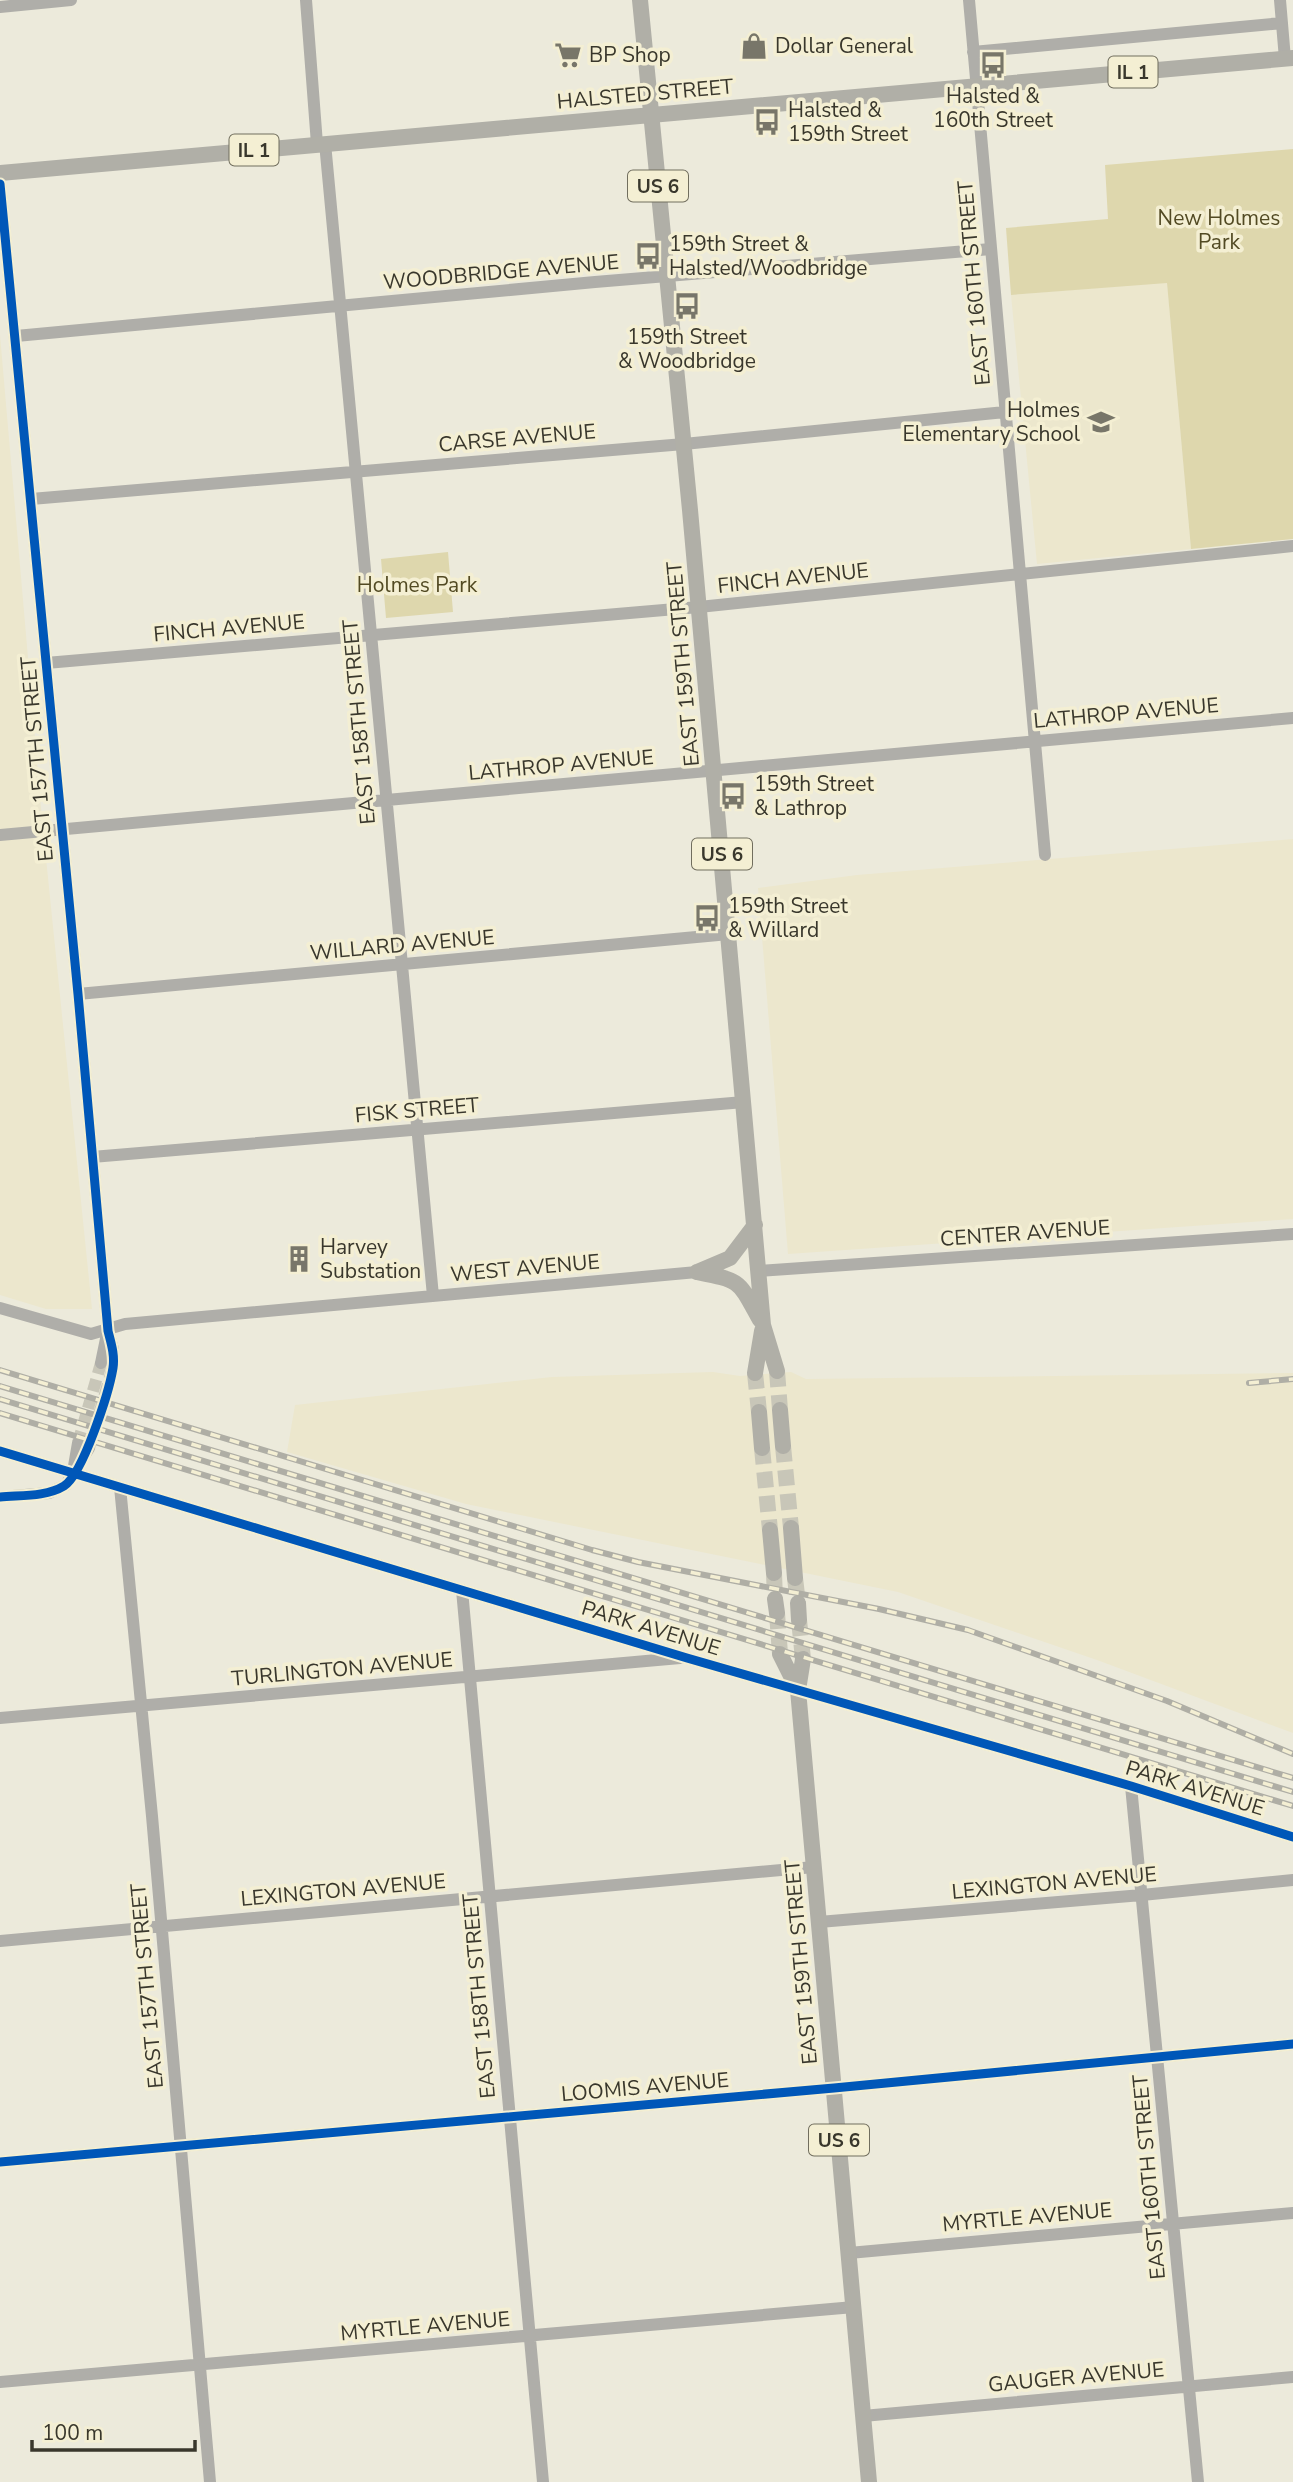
<svg xmlns="http://www.w3.org/2000/svg" width="1293" height="2482" viewBox="0 0 1293 2482" font-family="'Nunito Sans',sans-serif">
	<style>
		.built { fill: #ece7cd }
		.green { fill: #ded7ad }
		.lines { fill: none; stroke-linecap: round; stroke-linejoin: round }
		.minor-tunnel { stroke: #c8c6b8; stroke-width: 12; stroke-dasharray: 12 6; stroke-linecap: butt }
		.major-tunnel { stroke: #c8c6b8; stroke-width: 16; stroke-dasharray: 16 8; stroke-linecap: butt }
		.minor { stroke: #afaea9; stroke-width: 12 }
		.major { stroke: #b0afa7; stroke-width: 16 }
		.rail-casing { stroke: #afaea5; stroke-width: 6 }
		.rail { stroke: #f4efd3; stroke-width: 3.5; stroke-dasharray: 10; stroke-linecap: butt }
		.cycleway-casing { stroke: #f4efd3; stroke-width: 13 }
		.cycleway { stroke: #0057b8; stroke-width: 9 }
		.labels { text-anchor: middle; stroke-width: 7; stroke-linejoin: round; paint-order: stroke }
		.shield { fill: #f4efd3; stroke: #716e5e; stroke-width: 2 }
		.shield-label { font-size: 19px; font-weight: bold; fill: #39372c }
		.poi-label { font-size: 21px; fill: #39372c; stroke: #f4efd3; text-anchor: start }
		.street-label { font-size: 21px; fill: #39372c; stroke: #f4efd3 }
		.park-label { font-size: 21px; fill: #524a23; stroke: #f4efd3 }
	</style>
	<rect width="100%" height="100%" fill="#eceadb"/>
	<path class="built" d="M1167,282L1191,549L1037,564L1011,295Z
		M0,335L42,819L92,1309H46L0,1295Z
		M1293,839V1219L788,1254L758,888L857,875Z
		M713,1372L740,1376L791,1372L806,1379L1293,1373V1733L1097,1660L898,1592L466,1504L287,1452L295,1405L552,1377Z"/>
	<path class="green" d="M1293,149V539L1191,549L1167,283L1011,295L1006,228L1108,219L1105,165Z
		M448,552L453,612L386,618L381,559Z"/>
	<g class="lines">
		<path class="minor-tunnel" d="M78,1443L101,1363
			M89,1448L113,1367"/>
		<path class="major-tunnel" d="M777,1371L780,1410
			M755,1373L759,1412
			M783,1446L791,1528
			M762,1448L770,1530
			M774,1573L775,1599
			M795,1578L798,1603
			M777,1613L780,1654
			M799,1620L803,1659"/>
		<path class="minor" d="M306,0L317,144
			M969,0L1045,855
			M1280,0L1285,59
			M0,7L71,0
			M973,52L1282,23
			M325,143L433,1296
			M0,184L78,994L108,1331L113,1349V1367
			M16,336L595,282L991,249
			M31,499L684,444L1005,412
			M46,663L699,607L1293,546
			M0,835L1293,718
			M78,994L729,934
			M92,1157L744,1102
			M759,1271L1293,1234
			M0,1308L91,1334L125,1324L697,1272
			M101,1363L107,1334
			M0,1451L687,1658L1131,1786L1293,1837
			M74,1466L78,1443
			M120,1487L152,1816L210,2482
			M0,1497L49,1493L66,1485L89,1448
			M462,1590L543,2482
			M0,1718L680,1658
			M1131,1786L1198,2482
			M819,1922L1142,1895L1293,1880
			M0,1941L814,1867
			M0,2162L834,2088L1293,2044
			M849,2253L1293,2213
			M0,2382L854,2307
			M863,2416L1293,2377"/>
		<path class="major" d="M640,0L690,510L763,1325L777,1371
			M0,173L1293,58
			M697,1272C742,1281 738,1280 760,1320
			M697,1272L730,1258L755,1225
			M755,1373L762,1331
			M780,1410L783,1446
			M759,1412L762,1448
			M791,1528L795,1578
			M770,1530L774,1573
			M775,1599L777,1613
			M798,1603L799,1620
			M780,1654L798,1690
			M803,1659L798,1690L869,2482"/>
		<defs>
			<path id="rail" d="M0,1370L592,1550L638,1562L879,1609L968,1630L1167,1701L1293,1754
				M1249,1383L1293,1379
				M0,1386L1293,1778
				M0,1399L1293,1792
				M0,1413L1293,1806"/>
		</defs>
		<use href="#rail" class="rail-casing"/>
		<use href="#rail" class="rail"/>
		<defs>
			<path id="cycleway" d="M0,184L78,994L108,1331C111,1343 115,1355 113,1368C109,1392 83,1474 64,1486C46,1497 20,1495 0,1497
				M0,1451L687,1658L1131,1786L1293,1837
				M0,2162L834,2088L1293,2044"/>
		</defs>
		<use href="#cycleway" class="cycleway-casing"/>
		<use href="#cycleway" class="cycleway"/>
	</g>
	<defs>
		<symbol id="shop-bare" viewBox="-9 -9 18 18"><path d="M-5-2.5h2.3a2.7 3.5 0 0 1 5.4 0H5L5.5 6h-11ZM-1.5-2.5h3a1.5 2.3 0 0 0-3 0Z" fill="#787669" stroke="#f4efd3" stroke-width="2.5" paint-order="stroke"/></symbol>
		<symbol id="supermarket-bare" viewBox="-9 -9 18 18"><path d="M-6-5.5h2.5l.6 2H6L4.5 2H-2.5L-4.4-4H-6ZM-1.5 3.2a1.3 1.3 0 1 0 .1 0ZM3 3.2a1.3 1.3 0 1 0 .1 0Z" fill="#787669" stroke="#f4efd3" stroke-width="2.5" paint-order="stroke"/></symbol>
		<symbol id="bus-bare" viewBox="-9 -9 18 18"><path d="M-5-6H5V4H4V6H2V4H-2V6H-4V4H-5ZM-3.5-4V0h7V-4ZM-3.5 1.2v1.5H-2V1.2ZM2 1.2v1.5H3.5V1.2Z" fill="#787669" stroke="#f4efd3" stroke-width="2.5" paint-order="stroke"/></symbol>
		<symbol id="school-bare" viewBox="-9 -9 18 18"><path d="M0-5L7-2L0 1L-7-2ZM-4 1L0 2.5L4 1V4Q0 6-4 4Z" fill="#787669" stroke="#f4efd3" stroke-width="2.5" paint-order="stroke"/></symbol>
		<symbol id="building-bare" viewBox="-9 -9 18 18"><path d="M-4-6H4V6H1V3H-1V6H-4ZM-2.5-4.3h1.7v1.8h-1.7ZM.8-4.3h1.7v1.8H.8ZM-2.5-1h1.7V.8h-1.7ZM.8-1h1.7V.8H.8Z" fill="#787669" stroke="#f4efd3" stroke-width="2.5" paint-order="stroke"/></symbol>
	</defs>
	<g fill-rule="evenodd">
		<use href="#shop-bare" x="735" y="27" width="38" height="38"/>
		<use href="#supermarket-bare" x="549" y="36" width="38" height="38"/>
		<use href="#bus-bare" x="974" y="46" width="38" height="38"/>
		<use href="#bus-bare" x="748" y="103" width="38" height="38"/>
		<use href="#bus-bare" x="629" y="237" width="38" height="38"/>
		<use href="#bus-bare" x="668" y="287" width="38" height="38"/>
		<use href="#school-bare" x="1082" y="403" width="38" height="38"/>
		<use href="#bus-bare" x="714" y="777" width="38" height="38"/>
		<use href="#bus-bare" x="688" y="899" width="38" height="38"/>
		<use href="#building-bare" x="280" y="1240" width="38" height="38"/>
	</g>
	<g class="labels">
		<g class="shield">
			<rect x="1108.5" y="56.5" width="49" height="31" rx="5"/>
			<rect x="229.5" y="134.5" width="49" height="31" rx="5"/>
			<rect x="628" y="170.5" width="60" height="31" rx="5"/>
			<rect x="692" y="838.5" width="60" height="31" rx="5"/>
			<rect x="809" y="2124.5" width="60" height="31" rx="5"/>
		</g>
		<g class="shield-label">
			<text x="1133" y="79">IL 1</text>
			<text x="254" y="157">IL 1</text>
			<text x="658" y="193">US 6</text>
			<text x="722" y="861">US 6</text>
			<text x="839" y="2147">US 6</text>
		</g>
		<g class="poi-label">
			<text x="775" y="53">Dollar General</text>
			<text x="589" y="62">BP Shop</text>
			<text x="993" y="103" text-anchor="middle">Halsted &amp;<tspan x="993" dy="24">160th Street</tspan></text>
			<text x="788" y="117">Halsted &amp;<tspan x="788" dy="24">159th Street</tspan></text>
			<text x="669" y="251">159th Street &amp;<tspan x="669" dy="24">Halsted/Woodbridge</tspan></text>
			<text x="687" y="344" text-anchor="middle">159th Street<tspan x="687" dy="24">&amp; Woodbridge</tspan></text>
			<text x="1080" y="417" text-anchor="end">Holmes<tspan x="1080" dy="24">Elementary School</tspan></text>
			<text x="754" y="791">159th Street<tspan x="754" dy="24">&amp; Lathrop</tspan></text>
			<text x="728" y="913">159th Street<tspan x="728" dy="24">&amp; Willard</tspan></text>
			<text x="320" y="1254">Harvey<tspan x="320" dy="24">Substation</tspan></text>
		</g>
		<g class="street-label">
			<text transform="translate(645 94) rotate(-5)" y="7">HALSTED STREET</text>
			<text transform="translate(501 272) rotate(-5)" y="7">WOODBRIDGE AVENUE</text>
			<text transform="translate(974 283) rotate(-95)" y="7">EAST 160TH STREET</text>
			<text transform="translate(517 438) rotate(-5)" y="7">CARSE AVENUE</text>
			<text transform="translate(793 578) rotate(-6)" y="7">FINCH AVENUE</text>
			<text transform="translate(229 628) rotate(-5)" y="7">FINCH AVENUE</text>
			<text transform="translate(683 664) rotate(-95)" y="7">EAST 159TH STREET</text>
			<text transform="translate(1126 713) rotate(-5)" y="7">LATHROP AVENUE</text>
			<text transform="translate(359 722) rotate(-95)" y="7">EAST 158TH STREET</text>
			<text transform="translate(37 759) rotate(-95)" y="7">EAST 157TH STREET</text>
			<text transform="translate(561 765) rotate(-5)" y="7">LATHROP AVENUE</text>
			<text transform="translate(402 945) rotate(-5)" y="7">WILLARD AVENUE</text>
			<text transform="translate(417 1110) rotate(-5)" y="7">FISK STREET</text>
			<text transform="translate(1025 1233) rotate(-4)" y="7">CENTER AVENUE</text>
			<text transform="translate(525 1268) rotate(-5)" y="7">WEST AVENUE</text>
			<text transform="translate(651 1628) rotate(17)" y="7">PARK AVENUE</text>
			<text transform="translate(342 1669) rotate(-5)" y="7">TURLINGTON AVENUE</text>
			<text transform="translate(1195 1788) rotate(17)" y="7">PARK AVENUE</text>
			<text transform="translate(1054 1883) rotate(-5)" y="7">LEXINGTON AVENUE</text>
			<text transform="translate(343 1890) rotate(-5)" y="7">LEXINGTON AVENUE</text>
			<text transform="translate(801 1962) rotate(-95)" y="7">EAST 159TH STREET</text>
			<text transform="translate(147 1986) rotate(-95)" y="7">EAST 157TH STREET</text>
			<text transform="translate(479 1996) rotate(-95)" y="7">EAST 158TH STREET</text>
			<text transform="translate(645 2087) rotate(-5)" y="7">LOOMIS AVENUE</text>
			<text transform="translate(1149 2177) rotate(-95)" y="7">EAST 160TH STREET</text>
			<text transform="translate(1027 2217) rotate(-5)" y="7">MYRTLE AVENUE</text>
			<text transform="translate(425 2326) rotate(-5)" y="7">MYRTLE AVENUE</text>
			<text transform="translate(1076 2377) rotate(-5)" y="7">GAUGER AVENUE</text>
		</g>
		<g class="park-label">
			<text x="1219" y="225">New Holmes<tspan x="1219" dy="24">Park</tspan></text>
			<text x="417" y="592">Holmes Park</text>
		</g>
	</g>
	<path d="M32 2440v10h163v-10" fill="none" stroke="#39372c" stroke-width="3.5"/>
	<text x="42" y="2440" font-size="21" fill="#39372c" stroke="#f4efd3" stroke-width="5" paint-order="stroke">100 m</text>
</svg>
